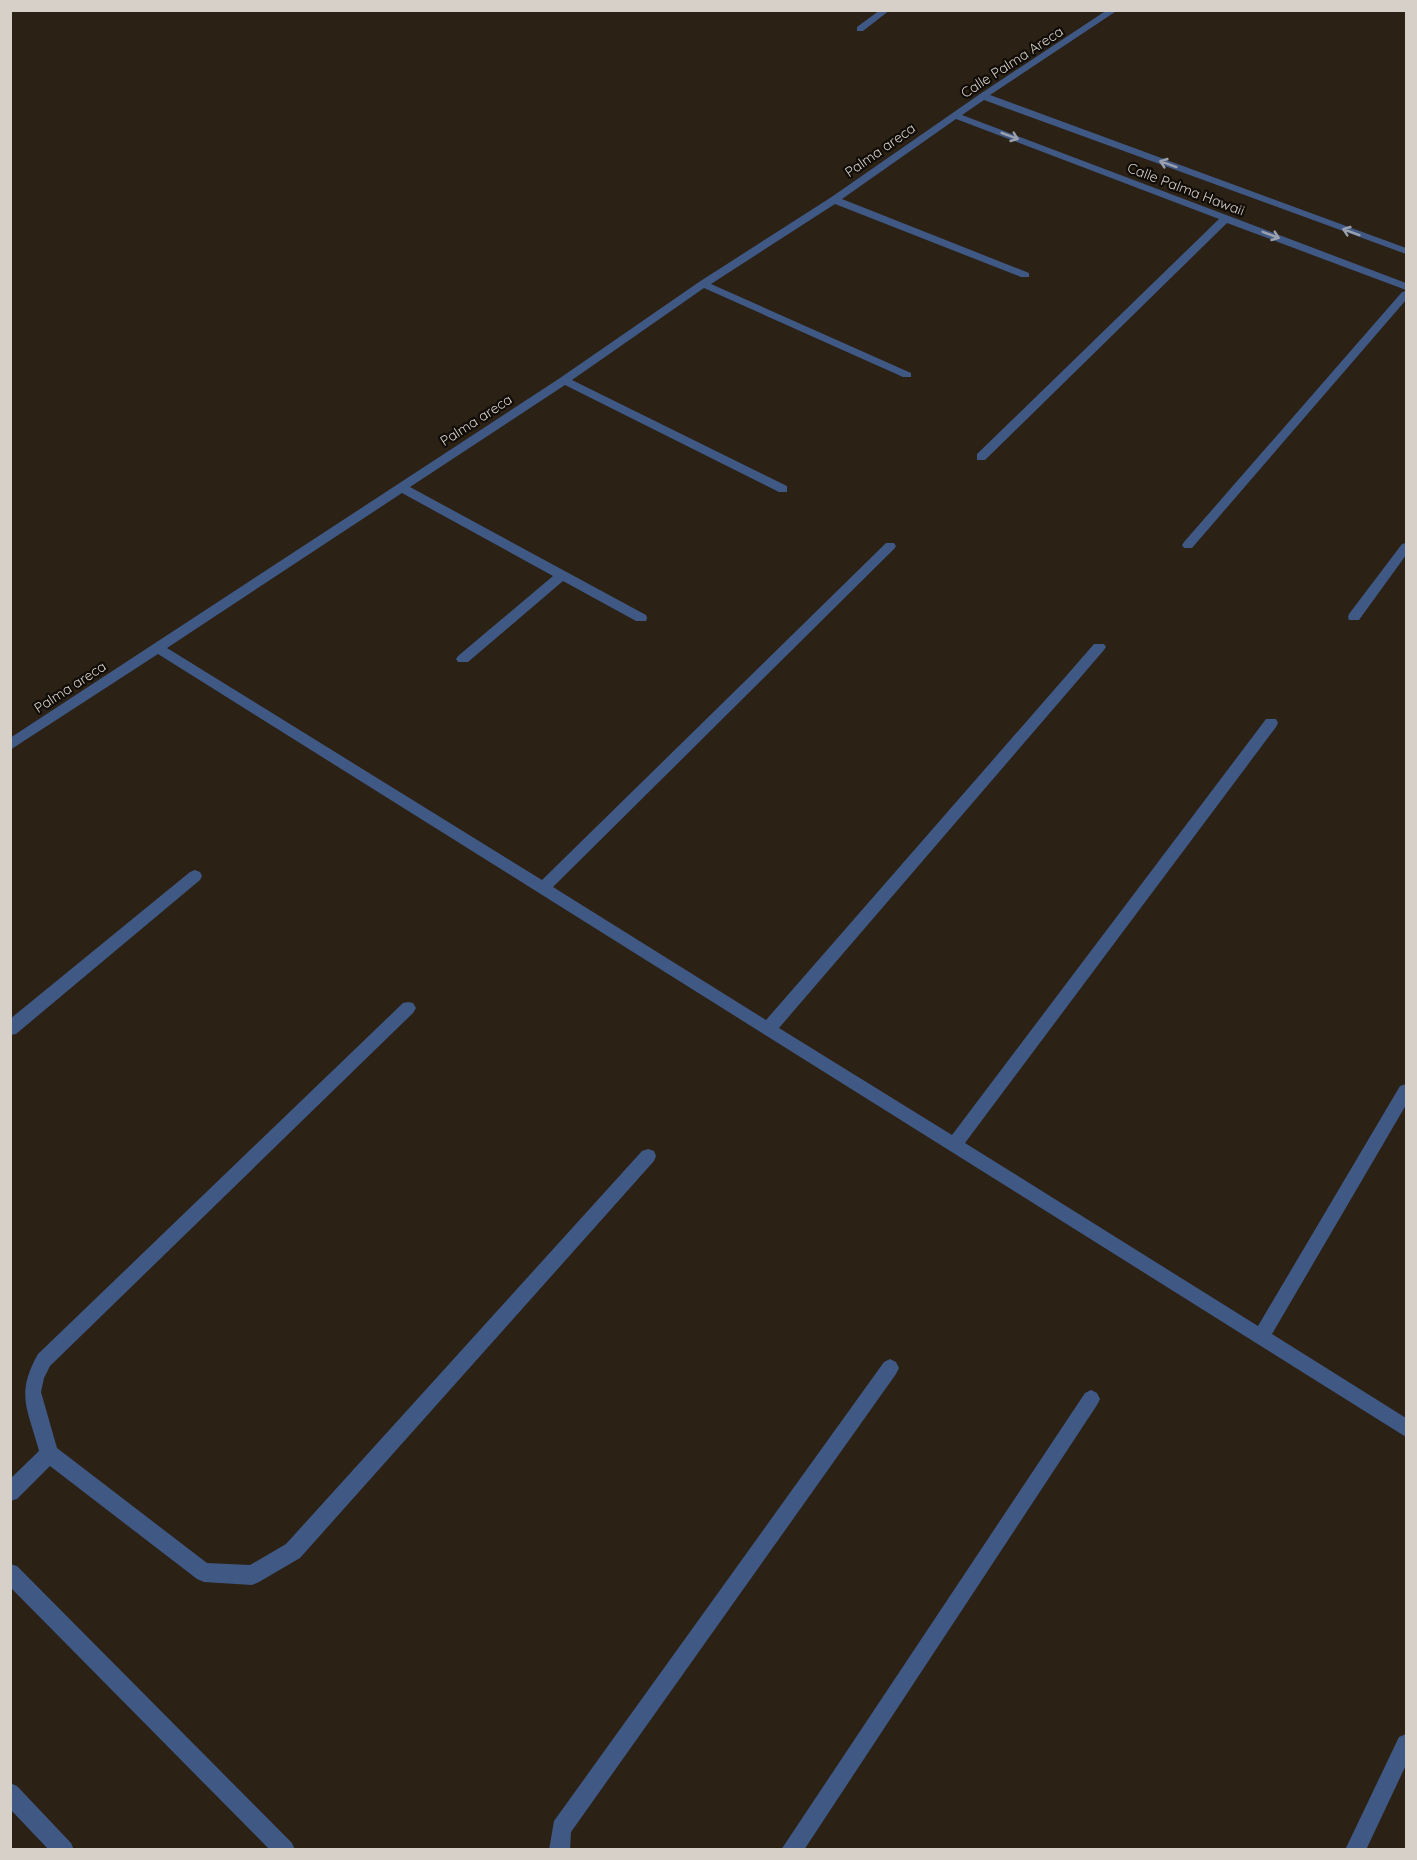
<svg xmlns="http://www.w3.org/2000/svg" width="1417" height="1860" viewBox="0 0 1417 1860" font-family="Quicksand,sans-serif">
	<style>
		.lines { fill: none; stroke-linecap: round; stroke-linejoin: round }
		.lane { fill: #405884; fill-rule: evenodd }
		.street { fill: #405884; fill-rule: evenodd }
		.oneway { stroke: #9ba0ad }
		.labels { text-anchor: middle; stroke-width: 4.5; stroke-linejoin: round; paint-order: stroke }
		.far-street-label { font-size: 14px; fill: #d7d0c8; stroke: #100c07 }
	</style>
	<rect width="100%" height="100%" fill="#2b2115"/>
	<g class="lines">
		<path class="lane" d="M880,10H890L863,31H857V27Z"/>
		<path class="street" d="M1107,10H1118L990,95L1406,248V254L984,100L962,115L1406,283V290L1227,223L985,460H977V454L1219,219L956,119L842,199L1029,273V277H1021L835,204L711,284L911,373V377H903L704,288L572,380L787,486V492H779L565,385L410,487L646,615L647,618L646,621H636L563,581L468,662H458L456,659L458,656L553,576L402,493L167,648L542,880L886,543H894L896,546L894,549L553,887L766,1020L1094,644H1104L1106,647L1104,650L779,1028L952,1135L1266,719H1276L1278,723L1276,727L965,1143L1258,1326L1400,1086L1406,1084V1105L1272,1334L1406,1418V1437L158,654L10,750V738L560,378L699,282L830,198L980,94Z
			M1406,291V300L1192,548H1184L1182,545L1184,542L1402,292Z
			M1406,543V555L1359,620H1349L1348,617L1349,614L1402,544Z
			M195,870L200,872L202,876L200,880L16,1034L10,1035V1019L190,872Z
			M408,1002L413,1003L416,1008L413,1013L50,1366L44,1378L41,1392L57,1448L207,1563L250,1565L286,1544L642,1151L648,1149L654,1151L656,1156L654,1161L300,1558L259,1582L252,1585L204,1582L197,1579L50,1466L17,1499L10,1501V1479L39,1451C28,1409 15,1395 38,1354L403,1003Z
			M890,1359L896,1362L899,1368L896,1374L571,1832L570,1850H549L554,1821L884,1362Z
			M1091,1390L1097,1393L1100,1399L1097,1405L804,1850H781L1085,1393Z
			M10,1564L17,1566L292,1843L295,1850H270L10,1587Z
			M1406,1734V1765L1366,1850H1345L1399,1737Z
			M10,1783L17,1786L71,1843L74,1850H49L10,1809Z"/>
	</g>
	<defs><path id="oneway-shaft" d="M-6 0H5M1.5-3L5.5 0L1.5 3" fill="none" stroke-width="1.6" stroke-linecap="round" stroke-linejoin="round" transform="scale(1.5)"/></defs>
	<g class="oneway">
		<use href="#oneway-shaft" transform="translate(1010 136) rotate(21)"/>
		<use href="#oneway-shaft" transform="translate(1168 164) rotate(-160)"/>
		<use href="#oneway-shaft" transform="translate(1351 232) rotate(-160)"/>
		<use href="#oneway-shaft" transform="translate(1271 235) rotate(21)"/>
	</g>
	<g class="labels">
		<g class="far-street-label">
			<text transform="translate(1012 62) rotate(-33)" y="5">Calle Palma Areca</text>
			<text transform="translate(880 150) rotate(-35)" y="5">Palma areca</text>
			<text transform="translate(1186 189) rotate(21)" y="5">Calle Palma Hawaii</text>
			<text transform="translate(476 420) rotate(-33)" y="5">Palma areca</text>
			<text transform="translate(70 687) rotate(-33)" y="5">Palma areca</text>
		</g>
	</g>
	<rect width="1417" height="1860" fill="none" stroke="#d7d0c8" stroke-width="24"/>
</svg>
